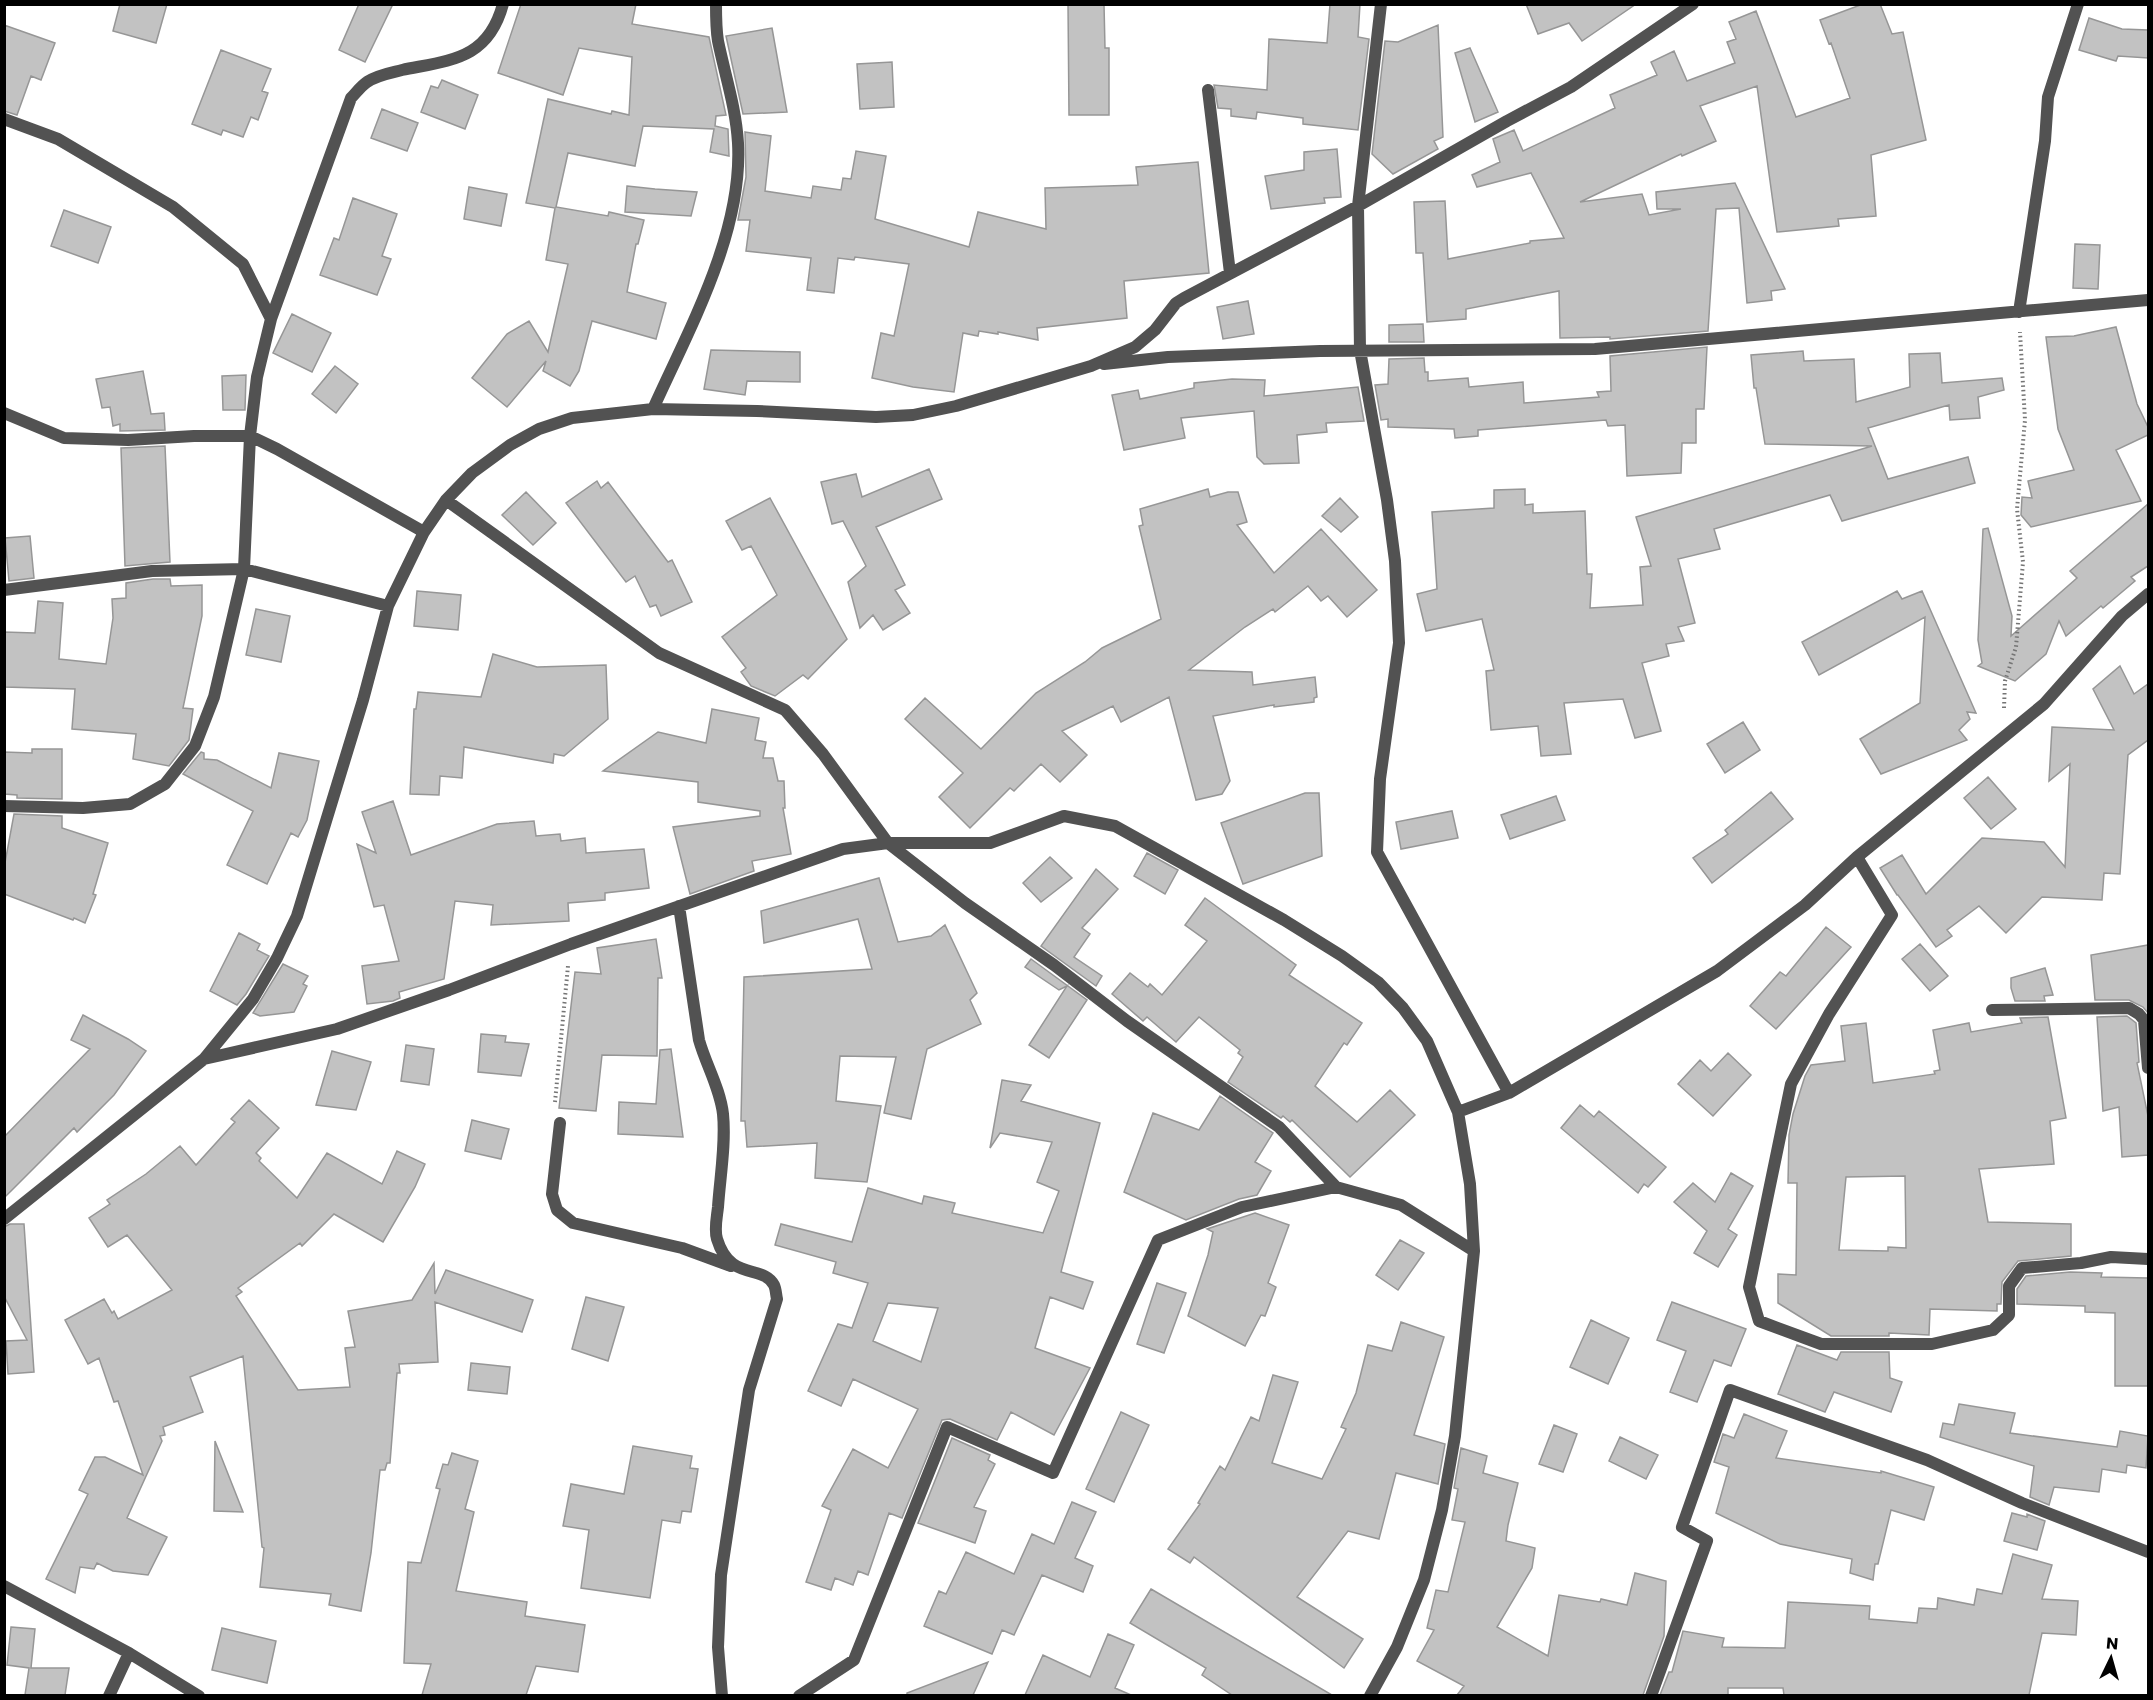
<svg xmlns="http://www.w3.org/2000/svg" width="2153" height="1700" viewBox="0 0 2153 1700" font-family="Poppins,sans-serif">
	<style>
		.building { fill: #c2c2c2; stroke: #969696; stroke-width: 1.5; fill-rule: evenodd }
		.lines { fill: none; stroke-linecap: round; stroke-linejoin: round }
		.path { stroke: #747474; stroke-width: 4; stroke-dasharray: 1.5 3; stroke-linecap: butt }
		.minor { stroke: #525252; stroke-width: 12 }
	</style>
	<rect width="100%" height="100%" fill="#fff"/>
	<path class="building" d="M120,4H167L156,43L113,31Z
		M359,4H393L365,62L339,50Z
		M521,4H636L632,24L709,37L726,115L716,116L715,126L728,129L729,156L710,152L714,129L643,126L635,166L568,153L556,207L608,216L609,212L644,220L638,244H636L627,292L666,303L656,339L592,321L579,371L570,386L543,371L546,361L507,407L472,378L507,334L529,321L548,352L568,264L546,260L555,208L526,203L548,99L611,114L612,111L629,115L632,57L579,48L563,95L498,73Z
		M1068,4H1104L1105,48H1109V115H1069Z
		M1330,4H1360L1358,37L1369,39L1358,130L1303,124V118L1257,112L1256,119L1231,116V109L1218,108L1214,85L1267,90L1269,39L1327,43Z
		M1526,4H1636L1582,41L1569,23L1538,34Z
		M1863,4H1880L1892,34L1903,32L1926,140L1871,155L1876,216L1838,219L1839,226L1777,232L1757,86L1700,106L1716,141L1682,156L1681,154L1580,202L1642,194L1649,215L1681,209H1657L1656,192L1735,183L1785,289L1771,291L1772,300L1747,303L1739,208L1716,209L1708,331L1610,339V337L1560,338L1559,291L1466,309V319L1427,322L1423,253H1416L1414,202L1445,201L1448,259L1530,243V241L1564,238L1531,173L1477,187L1472,175L1500,162L1493,139L1514,130L1523,151L1615,108L1610,95L1657,75L1651,62L1674,51L1687,81L1735,63L1727,42L1736,39L1729,22L1756,11L1796,117L1850,98L1831,43L1829,44L1820,20Z
		M2089,18L2122,29L2148,30V58L2118,56L2116,61L2079,50Z
		M4,25L55,43L41,80L31,76L17,115L4,111Z
		M1438,25L1443,137L1434,141L1438,149L1393,174L1372,154L1385,41L1398,42Z
		M772,28L787,112L743,114L726,36Z
		M1470,48L1498,112L1475,122L1455,53Z
		M221,50L271,69L262,91L268,93L258,120L251,117L243,137L223,130L221,135L192,124Z
		M892,62L894,107L860,109L857,64Z
		M442,80L478,95L465,129L421,112L431,86L438,88Z
		M382,109L418,123L407,151L371,138Z
		M745,132L771,136L765,191L811,198L813,186L841,190L843,178L851,179L856,151L886,156L875,219L969,247L978,212L1046,229L1045,188L1138,185L1136,167L1198,162L1209,273L1124,281L1127,318L1037,328L1038,340L998,332V334L979,331L978,336L963,333L954,392L913,387L872,378L881,333L894,336L909,264L855,257L854,260L838,258L834,293L807,290L811,258L746,251L750,220H738L746,177Z
		M1337,149L1341,197L1324,198L1325,203L1271,209L1265,176L1304,170V152Z
		M627,186L655,189L697,192L691,216L625,212Z
		M469,187L507,194L501,226L464,219Z
		M353,198L397,214L382,256L391,259L377,295L320,275L334,238L339,240Z
		M64,210L111,227L98,263L51,246Z
		M2075,244L2100,245L2098,289L2073,288Z
		M1248,301L1254,334L1223,339L1217,307Z
		M292,314L331,333L312,372L273,353Z
		M1423,324L1424,342H1389V325Z
		M2116,327L2137,404L2148,427V435L2116,450L2141,501L2031,527L2021,515L2022,497L2032,498L2028,481L2074,470L2058,429L2046,337L2074,336Z
		M1707,347L1704,409H1696V443H1682L1681,473L1627,476L1625,425L1608,426L1606,420L1478,430V436L1455,438L1454,429L1388,427V419L1381,420L1375,385L1388,384L1389,359L1424,358L1425,372H1428V381L1468,378L1469,387L1523,382L1524,403L1599,397L1597,392L1611,391L1610,356Z
		M711,350L800,352V382L747,381L745,395L704,389Z
		M1803,351L1804,361L1854,359L1856,402L1910,387L1909,354L1940,353L1942,383L2002,378L2004,390L1978,397L1980,418L1950,420L1949,405L1868,428L1888,479L1968,457L1975,483L1842,521L1830,495L1714,529L1720,549L1678,559L1695,623L1678,627L1684,641L1666,644L1669,656L1642,663L1661,731L1635,738L1623,699L1564,703L1571,754L1541,756L1538,726L1491,730L1486,671L1494,670L1482,619L1426,631L1417,594L1437,589L1432,512L1494,508V490L1525,489V505L1533,504V513L1585,511L1587,574H1592L1590,608L1643,605L1640,567L1651,566L1636,517L1872,446L1765,444L1756,388H1754L1751,355Z
		M335,366L358,384L336,413L312,394Z
		M143,371L151,414L164,413L165,430L120,431V424L113,426L110,407L102,408L96,379Z
		M246,375L245,410H223L222,376Z
		M1232,379L1265,380L1264,396L1358,387L1364,421L1326,423L1327,432L1297,435L1299,463L1264,464L1257,457L1254,411L1181,418L1185,438L1124,450L1112,395L1138,390L1140,399L1194,388V383Z
		M165,446L170,562L125,566L121,448Z
		M929,469L942,499L876,527L905,585L895,590L910,613L883,630L873,615L860,628L848,582L866,566L843,521L832,524L821,482L856,474L862,497Z
		M597,481L601,488L608,482L668,562L672,560L692,602L661,616L656,605L650,607L635,576L626,582L566,503Z
		M1208,489L1210,497L1228,492H1238L1247,522L1237,525L1274,573L1321,529L1377,590L1347,617L1328,596L1321,601L1308,586L1275,612L1273,609L1245,627L1189,670L1252,672L1253,685L1315,677L1317,697L1314,698V702L1274,707V705L1213,716L1230,781L1222,794L1196,800L1169,697L1121,722L1113,706L1062,731L1087,755L1060,782L1041,764L1014,791L1010,788L970,828L939,797L963,773L905,719L925,698L981,749L1036,693L1085,662L1102,648L1161,619L1139,526L1143,525L1140,509Z
		M526,492L556,523L533,545L502,515Z
		M770,498L847,639L808,679L803,675L775,696L751,686L741,672L746,668L722,637L777,595L751,546L742,550L726,521Z
		M1340,498L1358,517L1341,532L1322,516Z
		M2148,504V566L2131,577L2135,581L2103,608L2101,606L2066,636L2059,621L2046,654L2015,681L1978,666L1982,663L1978,640L1983,529L1988,528L2012,616L2011,636L2077,578L2070,571Z
		M30,536L34,578L9,581L5,538Z
		M153,579H170L171,586L202,585V616L183,708L193,709L189,740L169,766L133,759L136,734L72,729L75,689L4,687V632L35,633L38,601L63,603L59,659L106,664L113,618L112,599L126,598V583Z
		M417,591L461,595L458,630L414,626Z
		M1897,591L1902,599L1922,591L1976,713L1967,712L1970,719L1959,730L1967,740L1881,774L1860,739L1920,703L1925,617L1819,675L1802,642Z
		M256,609L290,616L281,662L246,655Z
		M493,654L537,667L606,665L608,719L564,756L554,754L553,763L464,747L462,778L440,776L439,795L410,794L414,709H416L418,692L481,697Z
		M2120,666L2134,694L2148,684V740L2128,755L2120,874L2104,873L2102,900L2042,897L2006,933L1979,906L1947,930L1952,936L1936,947L1898,895H1897L1880,868L1902,855L1926,894L1982,838L2044,842L2065,867L2070,764L2049,781L2052,727L2114,730L2093,689Z
		M712,709L759,718L755,740L766,742L763,758H773L778,781H784L785,808H783L791,854L752,861L754,871L690,894L673,827L760,816V811L698,802V782L603,771L658,732L706,743Z
		M1743,722L1760,750L1725,773L1707,744Z
		M32,749H62V799L17,798V795L4,794V752L32,753Z
		M201,752L204,753V759L217,760L271,788L279,753L319,761L307,820L298,837L291,833L267,884L227,865L253,811L183,774Z
		M1988,777L2016,809L1991,829L1964,798Z
		M1771,792L1793,819L1712,883L1693,858L1728,834L1725,830Z
		M1305,793H1319L1322,856L1243,884L1221,823Z
		M1556,796L1565,820L1510,839L1501,815Z
		M393,801L411,855L497,824L534,821L536,836L560,834L561,841L585,838L586,853L644,849L649,888L605,893V900L568,903L569,921L491,925L493,905L455,901L444,979L399,992L400,998L393,1001L367,1004L362,966L399,961L384,905L374,907L357,844L376,853L362,812Z
		M1452,811L1458,838L1401,849L1396,822Z
		M14,814L62,816V828L108,843L93,894L96,895L85,923L74,918L73,920L4,894V868Z
		M1147,853L1178,870L1165,894L1134,876Z
		M1050,857L1072,878L1041,902L1023,883Z
		M1096,869L1118,889L1082,928L1090,934L1074,957L1102,976L1096,986L1041,946Z
		M879,878L898,942L931,936L945,925L977,993L970,1000L981,1024L927,1049L911,1119L884,1113L896,1057L840,1056L836,1101L881,1106L867,1182L815,1178L817,1143L747,1147L745,1121H741L744,977L872,969L858,919L764,943L761,911Z
		M1205,898L1296,965L1289,975L1362,1023L1347,1045L1344,1043L1315,1086L1357,1122L1390,1090L1415,1115L1350,1177L1292,1120L1290,1122L1283,1116L1281,1118L1228,1082L1243,1057L1238,1053L1240,1050L1199,1017L1176,1042L1147,1017L1143,1021L1112,994L1130,973L1148,987L1150,984L1162,995L1207,941L1185,925Z
		M1826,927L1851,947L1776,1029L1750,1006L1780,972L1786,976Z
		M239,933L260,944L257,950L269,956L246,994L237,1005L210,991Z
		M656,939L662,978H658L657,1056L602,1055L596,1111L559,1108L575,972L601,974L597,948Z
		M1920,944L1948,976L1930,991L1902,959Z
		M2148,945V1013L2143,1007L2129,1000H2095L2091,955Z
		M1031,959L1087,1000L1049,1058L1029,1045L1067,986L1059,990L1025,967Z
		M283,964L308,976L303,984L307,986L294,1012L260,1016L253,1013Z
		M2045,968L2053,995L2044,996L2045,1001H2015L2011,988V978Z
		M83,1015L128,1039L146,1051L114,1095L77,1132L74,1128L4,1198V1137L90,1049L71,1040Z
		M2127,1016L2136,1023L2139,1062L2137,1063L2148,1116V1155L2122,1157L2119,1107L2103,1111L2097,1017Z
		M2048,1017L2066,1118L2050,1121L2054,1164L1979,1169L1988,1222L2071,1224V1256L2018,1261L2002,1282L2001,1304H1997V1311L1930,1309L1929,1335L1889,1333V1336H1831L1778,1303V1274L1796,1275L1797,1183H1788L1789,1135L1793,1114L1805,1076L1811,1065L1845,1061L1841,1026L1866,1023L1873,1083L1935,1074L1934,1071L1940,1070L1933,1030L1969,1023L1971,1032L2022,1023L2020,1018ZM1905,1176L1906,1248L1888,1247V1251L1839,1250L1846,1177Z
		M481,1034L506,1036L505,1042L529,1044L521,1076L478,1072Z
		M406,1045L434,1049L429,1085L401,1081Z
		M671,1049L683,1137L618,1134L619,1102L656,1104L660,1050Z
		M332,1051L371,1062L356,1110L316,1105Z
		M1728,1053L1751,1075L1713,1116L1678,1084L1700,1060L1711,1071Z
		M1002,1080L1031,1085L1021,1101L1100,1123L1061,1272L1093,1282L1083,1309L1050,1297L1035,1348L1090,1368L1054,1435L1011,1412L997,1440L950,1419L942,1420L902,1518L889,1513L868,1575L858,1571L853,1585L835,1578L831,1590L806,1582L831,1510L822,1506L853,1449L888,1468L918,1409L853,1379L841,1406L808,1391L838,1324L852,1328L868,1283L833,1273L836,1262L775,1245L781,1224L852,1242L868,1188L922,1204L924,1196L955,1203L952,1213L1043,1233L1059,1191L1037,1182L1052,1142L1000,1133L990,1148ZM888,1303L938,1308L921,1362L873,1341Z
		M1220,1096L1273,1133L1255,1162L1271,1171L1257,1195L1239,1199L1186,1220L1124,1192L1153,1113L1199,1130Z
		M249,1100L279,1128L256,1153L261,1158L259,1161L297,1198L327,1153L382,1184L397,1151L425,1164L415,1187L383,1242L334,1214L302,1246L300,1243L238,1288L242,1292L236,1296L298,1390L350,1387L345,1348L355,1347L348,1311L412,1300L434,1263L435,1294L446,1270L533,1300L522,1332L435,1302L438,1362L399,1364L400,1373H397L390,1463H387L385,1470H380L371,1553L361,1611L329,1605L331,1594L260,1587L264,1548L262,1547L243,1356L190,1377L203,1412L163,1427L165,1435L160,1436L162,1441L127,1518L167,1537L148,1575L113,1571L97,1563L94,1569L80,1567L75,1593L46,1579L88,1494L79,1490L95,1457H105L143,1475L118,1401L114,1402L99,1358L88,1364L65,1320L104,1299L112,1313L114,1311L118,1319L172,1290L127,1235L108,1247L89,1218L110,1204L107,1200L146,1174L180,1146L196,1165L235,1122L231,1119Z
		M1580,1105L1594,1117L1599,1111L1666,1167L1648,1187L1644,1184L1638,1193L1561,1128Z
		M472,1120L509,1129L501,1159L465,1151Z
		M1731,1173L1753,1186L1728,1229L1737,1235L1718,1267L1694,1253L1707,1231L1674,1202L1693,1183L1715,1202Z
		M1255,1213L1289,1225L1268,1283L1276,1287L1265,1316L1261,1315L1245,1346L1188,1316L1208,1255L1213,1232L1207,1229Z
		M10,1224H24L34,1372L8,1374L6,1341L27,1340L4,1296V1227Z
		M1400,1240L1424,1253L1398,1290L1376,1275Z
		M2070,1272L2102,1273L2101,1277L2148,1278V1386H2115V1313L2085,1312V1306L2017,1304V1289L2026,1276Z
		M1157,1283L1186,1293L1164,1353L1137,1344Z
		M586,1297L624,1307L608,1361L572,1349Z
		M1672,1302L1746,1329L1731,1366L1714,1360L1697,1402L1670,1392L1686,1351L1657,1340Z
		M1591,1320L1629,1338L1608,1384L1570,1367Z
		M1401,1322L1444,1337L1414,1435L1445,1444L1438,1484L1396,1473L1379,1539L1348,1531L1297,1597L1363,1639L1344,1668L1194,1557L1190,1563L1168,1549L1200,1504L1198,1503L1220,1466L1225,1470L1251,1417L1259,1421L1273,1375L1298,1382L1272,1463L1322,1479L1346,1429L1341,1427L1356,1393L1368,1345L1392,1351Z
		M1797,1345L1837,1360L1841,1352H1889L1890,1378L1902,1382L1891,1412L1834,1392L1825,1412L1778,1394Z
		M471,1363L510,1367L507,1394L468,1390Z
		M1959,1404L2015,1413L2010,1433L2117,1447L2120,1431L2148,1436L2146,1468L2127,1465L2126,1473L2102,1469L2099,1492L2054,1487L2049,1505L2030,1497L2034,1466L1940,1437L1943,1423L1954,1425Z
		M1121,1412L1149,1425L1114,1502L1086,1489Z
		M1744,1414L1787,1431L1776,1458L1881,1473V1471L1934,1487L1924,1520L1891,1510L1878,1564H1875L1873,1580L1850,1573L1852,1559L1780,1544L1716,1513L1729,1467L1714,1462L1723,1434L1734,1438Z
		M1554,1425L1577,1434L1563,1472L1539,1464Z
		M1620,1437L1658,1455L1646,1479L1609,1461Z
		M952,1438L990,1455L988,1460L995,1464L974,1507L986,1511L975,1543L918,1523Z
		M215,1441L243,1512L214,1511Z
		M633,1446L692,1456L690,1468L698,1469L691,1512L682,1511L680,1523L662,1520L650,1598L581,1588L589,1530L563,1526L571,1484L624,1494Z
		M1461,1448L1487,1456L1483,1473L1518,1483L1508,1525L1506,1541L1535,1548L1532,1568L1497,1627L1548,1656L1559,1595L1600,1602L1601,1599L1627,1605L1635,1573L1666,1581L1664,1636L1643,1695H1457L1464,1686L1417,1661L1434,1630L1427,1628L1436,1590L1448,1592L1465,1522L1452,1520L1458,1489L1454,1488Z
		M452,1453L478,1461L465,1509L474,1512L456,1591L527,1602L525,1616L585,1625L578,1672L536,1666L526,1695H422L431,1664L404,1663L408,1562L421,1563L440,1489L436,1488L443,1464L448,1465Z
		M1072,1502L1096,1512L1075,1558L1093,1566L1083,1592L1042,1575L1014,1635L1002,1630L992,1654L924,1626L939,1591L946,1594L966,1552L1014,1574L1032,1534L1054,1544Z
		M2012,1513L2027,1517V1514L2045,1521L2037,1550L2004,1541Z
		M2013,1554L2052,1565L2042,1599L2078,1601L2076,1635L2042,1633L2029,1695H1784L1783,1688H1728V1695H1660L1669,1672H1672L1683,1631L1724,1638L1722,1647L1785,1648L1788,1602L1870,1606L1869,1619L1917,1623L1919,1608L1937,1609L1938,1598L1974,1605L1977,1589L2002,1594Z
		M1151,1589L1332,1695H1232L1202,1675L1206,1668L1130,1623Z
		M11,1627L35,1629L31,1668H69L65,1695H25L29,1668L7,1665Z
		M222,1628L276,1641L267,1683L212,1670Z
		M1108,1634L1134,1645L1115,1688L1131,1695H1025L1043,1655L1090,1677Z
		M988,1662L973,1695H907V1693Z"/>
	<g class="lines">
		<path class="path" d="M2004,708L2005,681L2016,647L2023,562L2017,509L2025,420L2020,332
			M555,1102L568,966"/>
		<path class="minor" d="M1381,4L1358,206L1360,350L1387,500L1395,561L1399,643L1380,779L1377,852L1509,1093
			M1208,90L1230,273
			M4,119L58,139L173,207L243,264L271,319
			M2019,312L2045,141L2048,97L2078,4
			M1104,364L1168,357L1320,351L1595,349L2148,300
			M653,409C689,329 743,233 738,143C736,108 725,75 718,41C716,29 716,16 716,4
			M4,413L64,438L128,440L194,436H250L277,449L424,532
			M446,500L659,653L785,710L823,754L888,843L965,903L1054,965L1127,1021L1279,1127L1336,1187L1401,1205L1474,1251
			M4,590L152,571L244,569L388,606
			M4,806L83,808L130,804L165,784L195,746L214,697L244,569L250,436L257,377L271,319L351,98C356,93 361,86 367,82C377,75 390,73 402,70C450,60 488,60 503,4
			M1857,857L1892,915L1829,1014L1791,1084L1749,1287L1759,1321L1821,1344H1932L1993,1330L2009,1315V1286L2022,1268L2081,1263L2111,1257L2148,1259
			M679,906L699,1040C706,1065 720,1088 723,1114C726,1144 720,1177 718,1207C717,1217 714,1229 717,1239C730,1282 763,1264 774,1285C776,1289 776,1295 777,1299L749,1390L721,1575L718,1647L722,1696
			M1992,1010L2129,1008L2139,1014L2144,1020L2148,1068
			M204,1059L337,1029L449,990L571,944L843,849L888,843H990L1064,816L1115,826L1284,920L1342,956L1378,982L1403,1008L1427,1041L1458,1112L1470,1184L1474,1251L1455,1436L1442,1510L1424,1580L1397,1647L1370,1696
			M1458,1112L1509,1093L1717,971L1805,905L1857,857L2044,704L2122,616L2148,594
			M560,1123L552,1194L557,1210L573,1223L682,1248L731,1266
			M4,1219L204,1059L253,999L277,958L297,916L363,700L388,606L424,532L446,500L472,473L510,445L539,429L572,418L653,409L757,411L876,417L913,415L956,406L1091,366L1135,347L1155,330L1176,303L1184,298L1358,206L1507,121L1571,87L1693,4
			M4,1586L129,1653L199,1696
			M109,1696L129,1653
			M799,1696L854,1660L947,1427L1053,1473L1158,1240L1242,1207L1336,1187
			M1651,1696L1707,1541L1682,1527L1730,1390L1927,1460L2022,1503L2148,1552"/>
	</g>
	<rect width="2153" height="1700" fill="none" stroke="#000000" stroke-width="12"/>
	<g transform="translate(2111 1658) rotate(5)" stroke="#ffffff" stroke-width="4.5" paint-order="stroke">
	<path d="M0-4.5L10 22L0 15L-10 22Z" fill="#000000"/>
	<text y="-9" font-size="16" font-weight="bold" text-anchor="middle" fill="#000000">N</text>
	</g>
</svg>
